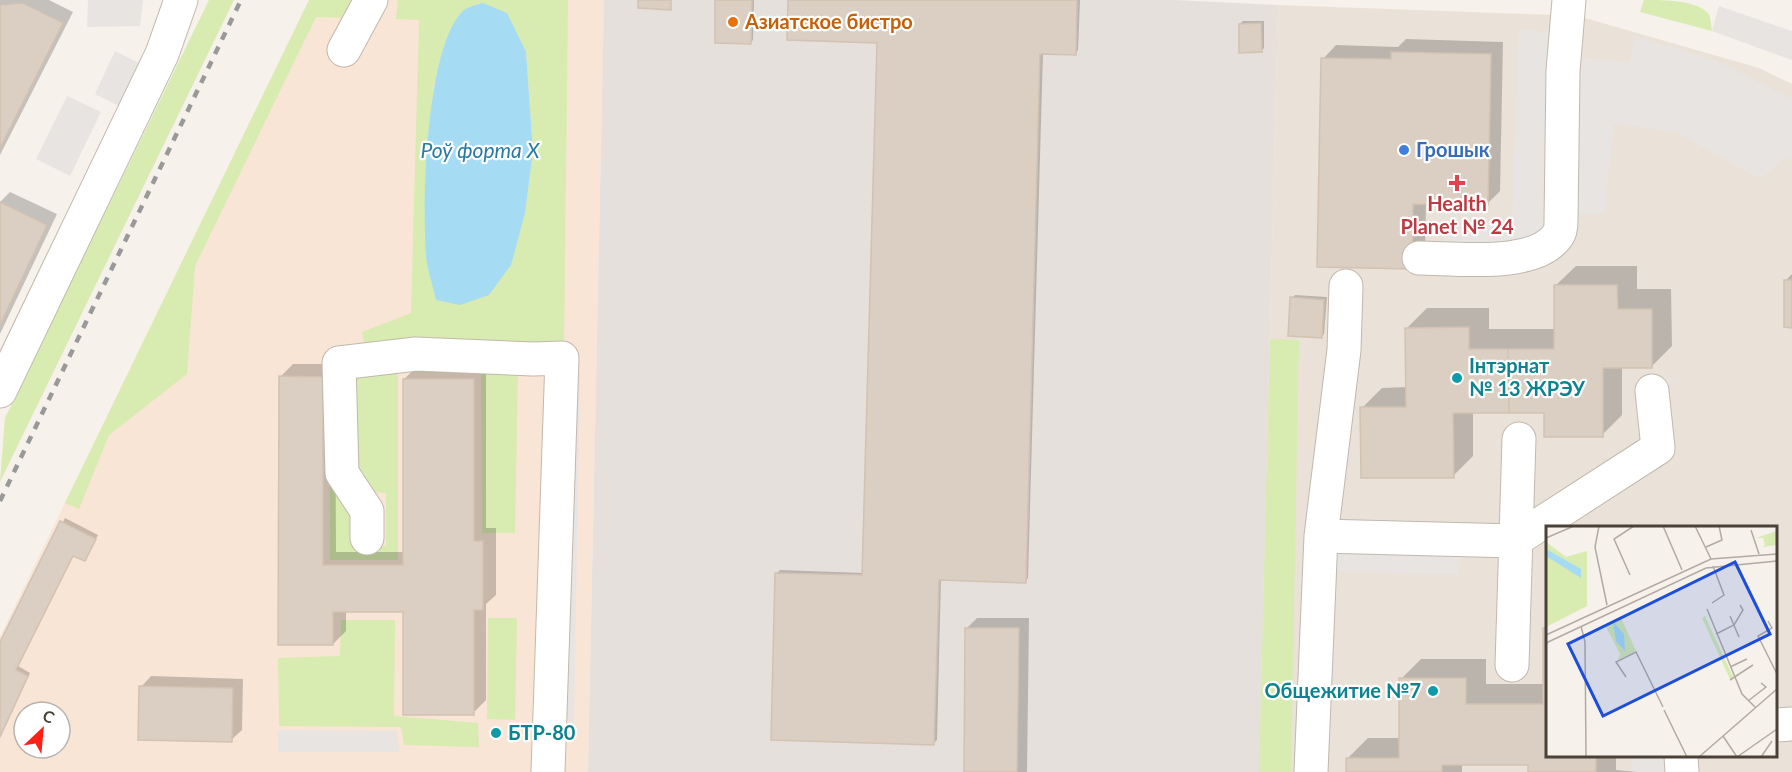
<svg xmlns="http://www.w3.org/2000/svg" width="1792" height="772" viewBox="0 0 1792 772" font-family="Lato,sans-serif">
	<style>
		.residential { fill: #eae2d8; fill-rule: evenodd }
		.commercial { fill: #f8e5d5; fill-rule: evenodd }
		.industrial { fill: #e5e0db }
		.green { fill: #d8ebb1; fill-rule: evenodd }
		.parking { fill: #e7e4e2 }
		.water { fill: #a5dcf4 }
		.shadow { fill: #0003 }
		.building { fill: #dbcec2; stroke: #d3c2b1; stroke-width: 1.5 }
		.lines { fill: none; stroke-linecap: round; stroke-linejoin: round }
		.minor-casing { stroke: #c2b8ac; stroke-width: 35 }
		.minor { stroke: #fff; stroke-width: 33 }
		.rail { stroke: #999; stroke-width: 4.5; stroke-dasharray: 8 8; stroke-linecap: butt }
		.food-dot { fill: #e8710a; stroke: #fff; stroke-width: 2 }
		.shop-dot { fill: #3f7fe0; stroke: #fff; stroke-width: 2 }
		.health-dot { fill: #e0444e; stroke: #fff; stroke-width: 2 }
		.culture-dot { fill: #0f9aa8; stroke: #fff; stroke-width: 2 }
		.labels { text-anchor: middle; stroke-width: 4.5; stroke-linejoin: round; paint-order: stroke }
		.food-label { font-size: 20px; font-weight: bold; fill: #c56008; stroke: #fff; text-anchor: start }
		.shop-label { font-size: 20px; font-weight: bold; fill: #366cbe; stroke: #fff; text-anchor: start }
		.health-label { font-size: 20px; font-weight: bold; fill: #be3a42; stroke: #fff }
		.culture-label { font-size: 20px; font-weight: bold; fill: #0d838f; stroke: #fff; text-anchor: start }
		.water-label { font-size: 21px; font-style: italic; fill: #267ca2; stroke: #fff }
		.inset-road { fill: none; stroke: #b1aba2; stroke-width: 1.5 }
		.view { fill: #1d4ed8; fill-opacity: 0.15; stroke: #1d4ed8; stroke-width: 3 }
		.inset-edge { fill: none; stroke: #4a4137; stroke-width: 3 }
	</style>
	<rect width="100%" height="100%" fill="#f6f1ea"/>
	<path class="residential" d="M1278,5L1578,16L1759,68L1792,84V772H1259ZM1548,528H1776V756H1548Z"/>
	<path class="commercial" d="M309,0H604L588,772H0V637ZM24,712H60V748H24Z"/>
	<path class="industrial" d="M604,0H1175L1278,5L1259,772H588Z"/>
	<path class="green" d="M209,0H234L0,482L5,418Z
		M309,0H355L348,18L316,17L195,266L187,374L109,435L79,509L65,503Z
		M398,0H568L564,349L366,352L362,332L411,313L419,20L396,19ZM526,52L533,151L525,213L426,256L425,180L434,83Z
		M1644,0C1664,0 1695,0 1708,13C1711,17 1711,26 1712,31L1640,12Z
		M1270,339L1299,340L1291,772H1259Z
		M355,368H518L515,533H482L481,373L398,372V560H330V481L355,514L354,547L386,546V493L371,492L354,468Z
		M488,618H517L515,720L487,719Z
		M341,620H395L394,716L478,723L479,747L404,745L401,727L279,726L278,658L340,656Z"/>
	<path class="parking" d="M88,0H143L140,26L87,27Z
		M1719,6L1792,31V60L1712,31Z
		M1519,29L1563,34L1565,56L1629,63L1635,36L1717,61L1792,100V160L1784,157L1761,179L1678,133L1614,123L1604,213L1546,217L1532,272L1442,271L1446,224L1512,223Z
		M115,51L154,71L133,113L95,94Z
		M67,96L101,112L70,176L36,159Z
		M561,371H580L574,725L550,724Z
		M1338,536L1460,540L1459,575L1337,571Z
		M278,730L397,731L399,752H278Z
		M1632,756H1681V772H1632Z"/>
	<path class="water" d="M483,3L507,13L526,52L533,151L525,213L511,265L489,295L460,305L436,300C433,285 427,270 426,255C422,202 426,49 462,12C466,7 476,5 483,3Z"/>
	<path class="shadow" d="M0,0H49L73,12L0,155Z
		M717,0H754L753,40L750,43Z
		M789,0H1080L1078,50L1075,54L1043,52L1028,578L1025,581L941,578L937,740L933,744L777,573L780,570L863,573L878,41Z
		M1243,21H1264V48L1261,51L1240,24Z
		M1406,39L1503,42L1500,191L1487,204L1426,203L1425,254L1411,268L1323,59L1336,45L1398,47Z
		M10,192L57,214L0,334V202Z
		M1576,266H1637V289H1671L1672,346L1652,366H1622V415L1602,435L1546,411L1473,412V456L1453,476L1362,408L1382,388L1407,387V328L1427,308H1489V329H1555V286Z
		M1792,274V326L1786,280Z
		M1295,295L1327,297L1324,334L1321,337L1292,298Z
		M293,364H335L336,552H404V379L418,366L486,367V528H496V595L486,604V700L473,713L404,611H346V631L333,644L280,377Z
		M65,518L98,535L85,559L74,554L18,666L30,673L0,738V645Z
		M977,618H1029L1027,772H965L967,628Z
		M1548,625V756H1616V770L1638,772H1529V764H1462V772H1348V758L1368,738H1401V679L1421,659H1486V684H1544V628Z
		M151,676L243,679L242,730L231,740L141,687Z"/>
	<path class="building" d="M638,0H671V10L638,8Z
		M715,0H752L751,44L715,43Z
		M788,0H1077L1076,55L1040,54L1026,583L939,580L934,745L771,740L775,573L862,575L877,43L787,40Z
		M23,3L63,23L0,148V5Z
		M1261,23L1262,52L1239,53V24Z
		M1391,52L1491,54L1488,205L1413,204L1412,269L1317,267L1321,58L1391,59Z
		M0,202L47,225L0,325Z
		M1784,280H1792V328L1784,327Z
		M1554,285H1617L1618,309H1652V368H1603V437H1544V413H1509L1508,349H1554Z
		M1290,297L1324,300L1322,338L1288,336Z
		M1469,327V349H1508L1509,413H1453L1454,478H1361L1360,407H1406L1405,328Z
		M279,376L323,377V565H403V379H474V541H483V610H474V715H403V612H333V645H278Z
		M60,521L96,539L85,561L73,556L16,670L28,676L0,737V642Z
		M965,628H1019L1017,772H964Z
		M1543,628H1548V756H1596V772H1528V765H1442V772H1346V758H1399V678H1466V704H1543Z
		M139,686L233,688L232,742L138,740Z"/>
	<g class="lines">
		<defs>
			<path id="minor" d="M344,50L371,0
				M1419,258C1455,258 1536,269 1558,235C1561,231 1561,225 1561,221L1563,71L1569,0
				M0,391L162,54L181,0
				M1321,536L1514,541L1658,448L1652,391
				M367,538V511L342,473L339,363L416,354L533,359L562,358L548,772
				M1512,665L1519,439
				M1776,725L1792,724
				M1681,756L1682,772
				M1311,772L1321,536L1344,350L1346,286"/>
		</defs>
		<use href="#minor" class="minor-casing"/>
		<use href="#minor" class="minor"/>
		<path class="rail" d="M0,501L241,0"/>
	</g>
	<circle class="food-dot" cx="733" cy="22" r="6"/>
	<circle class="shop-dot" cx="1404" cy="150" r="6"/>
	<path class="health-dot" d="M1454 174h6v6h6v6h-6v6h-6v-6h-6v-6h6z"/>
	<g class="culture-dot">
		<circle cx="1457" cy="378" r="6"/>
		<circle cx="1433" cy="691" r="6"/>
		<circle cx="496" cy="733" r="6"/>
	</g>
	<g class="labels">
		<g class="food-label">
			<text x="745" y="29">Азиатское бистро</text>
		</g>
		<g class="shop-label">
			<text x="1416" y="157">Грошык</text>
		</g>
		<g class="health-label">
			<text x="1457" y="211">Health<tspan x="1457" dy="23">Planet № 24</tspan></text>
		</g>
		<g class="culture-label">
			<text x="1469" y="373">Інтэрнат<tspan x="1469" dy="23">№ 13 ЖРЭУ</tspan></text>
			<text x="1421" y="698" text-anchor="end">Общежитие №7</text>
			<text x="508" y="740">БТР-80</text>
		</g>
		<g class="water-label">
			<text x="480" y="158">Роў форта X</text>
		</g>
	</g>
	<g transform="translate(1546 526)">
		<rect width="231" height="231" fill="#f6f1ea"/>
		<path d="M231,5V19L216,21L219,19L217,12H210ZM0,16L20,31L41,25V80L0,101ZM159,90L187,151L184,153L156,92ZM75,92L90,125L72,134L74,128L59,99Z" fill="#d8ebb1"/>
		<path d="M0,23L35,43V52L0,30ZM67,96L78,108L79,125L70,115Z" fill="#a5dcf4"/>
		<path class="inset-road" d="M53,0L49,21L61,79M117,0L136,44M149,0L165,33M205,4L213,28M0,12L28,0M160,21L176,14L173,0M84,49L68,13L88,0M166,77L178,69L167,40M161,83L196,168L210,182M184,90L193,111M222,95L226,102L212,110L231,148M35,100L39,116L40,231M170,108L188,99L197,84L194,79M0,109L165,33L231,28M0,117L160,42L231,35M184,141L201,133M80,151L70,136L90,126L117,181M184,154L207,139M202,175L220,161L215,157M118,184L141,231M177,210L191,231L231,203M153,231L231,163M215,231L226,215"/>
		<path class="view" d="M189,36L224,108L57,190L22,118Z"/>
		<rect width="231" height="231" class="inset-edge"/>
	</g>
	<g transform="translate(42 730) rotate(26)"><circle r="28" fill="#ffffff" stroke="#b7b3af" stroke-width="1.5"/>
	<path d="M0-4.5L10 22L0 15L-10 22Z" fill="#ff2118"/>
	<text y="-9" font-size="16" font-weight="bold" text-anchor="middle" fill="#4a4137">С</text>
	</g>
</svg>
